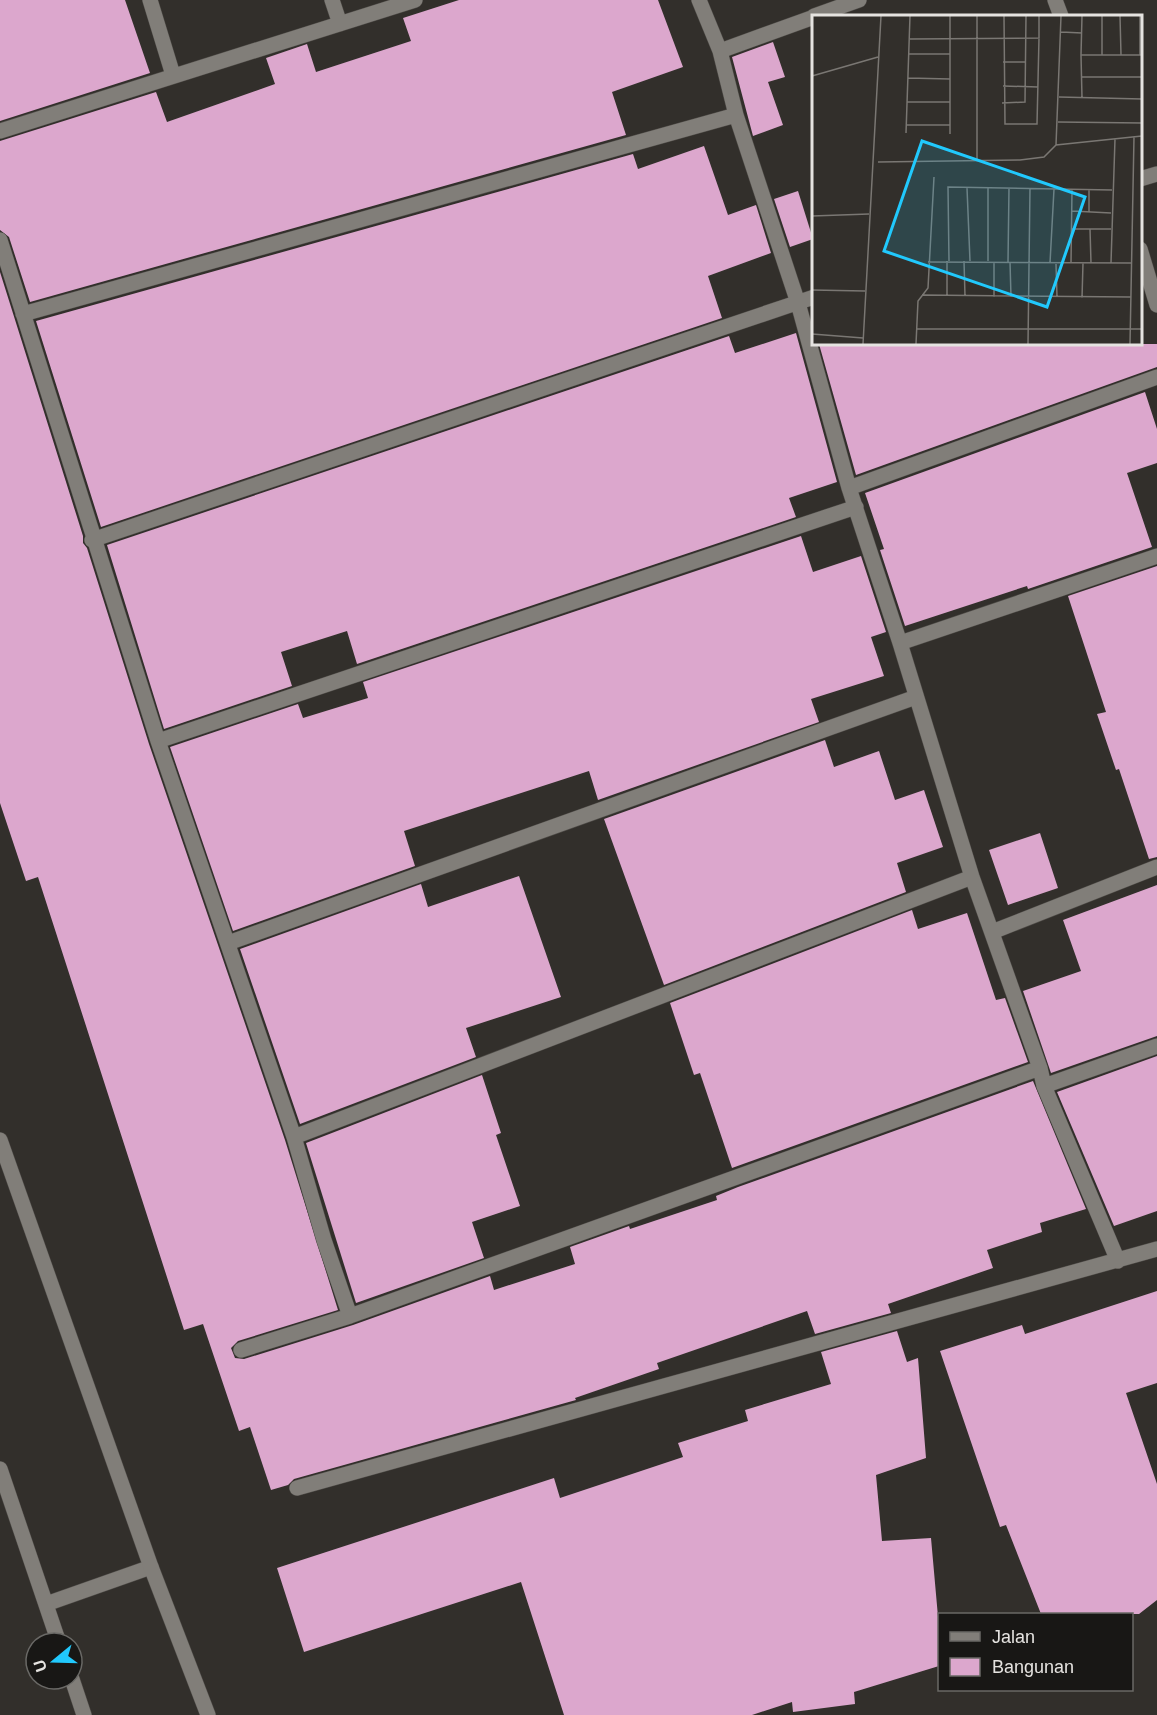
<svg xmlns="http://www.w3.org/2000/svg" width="1157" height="1715" viewBox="0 0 1157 1715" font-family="Arial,sans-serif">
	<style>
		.building { fill: #dca7cd }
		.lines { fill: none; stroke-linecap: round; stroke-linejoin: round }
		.service-casing { stroke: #4f4c48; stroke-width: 16 }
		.minor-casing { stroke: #4f4c48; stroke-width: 16 }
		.service { stroke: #817e79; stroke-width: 15 }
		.minor { stroke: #817e79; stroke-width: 15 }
		.inset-road { fill: none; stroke: #7a7773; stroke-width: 1.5 }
		.view { fill: #21c9fd; fill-opacity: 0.15; stroke: #21c9fd; stroke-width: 3 }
		.inset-edge { fill: none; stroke: #e5e3e0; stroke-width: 3 }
	</style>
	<rect width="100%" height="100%" fill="#322f2b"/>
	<path class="building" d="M0,0H125L150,73L0,121Z
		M459,0H658L683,67L612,92L626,135L30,302L9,237L0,230V141L156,92L167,122L275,84L266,58L307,44L316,72L411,41L403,18Z
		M773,42L785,77L768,82L783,125L753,136L732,57Z
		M704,146L728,215L756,205L771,253L708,276L722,318L101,527L36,321L633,154L638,169Z
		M798,191L813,239L790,247L774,199Z
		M0,272L83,536V543L87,548L149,744L285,1140L338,1310L238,1341L231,1348L235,1358L244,1359L353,1325L490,1276L494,1290L575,1264L570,1247L629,1226L630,1229L717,1200L716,1196L738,1187L1033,1081L1086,1209L1040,1223L1042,1232L987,1250L993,1268L888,1304L891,1313L815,1334L807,1311L657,1363L659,1369L575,1398L576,1400L294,1479L288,1485L271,1490L250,1427L239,1431L203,1324L184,1330L38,877L26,881L0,803Z
		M796,333L837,482L789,498L796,517L357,664L347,631L281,652L292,686L164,729L107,545L729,336L735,353Z
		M819,344H1157V367L856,475Z
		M1145,392L1157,429V463L1127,473L1152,547L1028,589L1027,586L905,626L880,550L884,549L865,493Z
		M801,536L813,572L861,556L886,632L871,637L884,676L811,699L819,722L598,800L589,771L404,831L415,866L233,931L170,747L298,704L303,718L368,698L363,682Z
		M1157,566V857L1149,859L1119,769L1116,770L1097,714L1106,712L1068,596Z
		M825,740L834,767L879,751L895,800L924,790L943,847L897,863L906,892L664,985L604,819Z
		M1040,833L1058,888L1008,905L989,850Z
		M519,876L561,997L466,1028L476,1057L300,1124L240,949L421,884L428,907Z
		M1157,885V1036L1051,1073L1023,991L1081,971L1063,920Z
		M912,910L918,929L967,913L996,1000L1005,998L1028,1062L732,1168L700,1073L694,1075L670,1003Z
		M1157,1056V1211L1114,1226L1057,1092Z
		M482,1075L501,1133L496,1135L520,1206L472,1222L484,1258L356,1303L306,1143Z
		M1157,1291V1383L1126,1393L1157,1484V1600L1139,1614H1041L1006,1525L1000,1527L940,1351L1022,1325L1025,1334Z
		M897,1331L907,1362L918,1358L926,1458L876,1475L882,1541L931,1538L939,1628V1666L854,1692L855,1704L793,1712L792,1702L752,1715H564L521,1582L304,1652L277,1568L554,1478L560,1498L683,1457L678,1443L748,1421L745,1410L831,1384L821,1352Z"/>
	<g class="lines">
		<defs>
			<path id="service" d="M0,1469L59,1643
				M46,1604L151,1567
				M72,1679L84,1715"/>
			<path id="minor" d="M150,0L173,75
				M332,0L340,24
				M699,0L720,51L736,115L798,303L849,488L900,643L972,877L1040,1068L1044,1086L1118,1261
				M1055,0L1061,16
				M814,16L859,0
				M720,51L814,17
				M0,131L415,0
				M1140,179L1157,174
				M0,240L158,741L294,1137L324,1240L350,1316L1040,1068
				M1140,249L1157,305
				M23,314L736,115
				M849,488L1157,377
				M92,540L814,297
				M900,643L1157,556
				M158,741L856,507
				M992,932L1157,867
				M228,943L916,697
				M1044,1086L1157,1046
				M294,1137L972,877
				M0,1140L151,1567L208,1715
				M241,1350L350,1316
				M297,1488L1157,1249"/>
		</defs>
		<use href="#service" class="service-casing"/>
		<use href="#minor" class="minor-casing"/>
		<use href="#service" class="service"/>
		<use href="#minor" class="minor"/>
	</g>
	<g transform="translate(812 15)">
		<rect width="330" height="330" fill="#322f2b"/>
		<path class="inset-road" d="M138,1V119M192,1L193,109H225L227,23M270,1L269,40H330M308,1L309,40M249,17L270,18M98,24L227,23V1M97,39H138M269,40L270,83M290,40V1M328,40V1M191,47H214M0,61L66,42M270,62H330M96,63L138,64M191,71L226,72M247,82L330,84M95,87H138M190,88L213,87L214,1M246,107L330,108M95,110H138M94,118L98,1M244,130L249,1M165,145V1M66,147L208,145L232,142L244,130L330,121M155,173L158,246M176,173V246M277,174V197M260,196L299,198M0,201L57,199M259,214H299M278,214L279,248M135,246V281M137,246L136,172L300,175M152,246L153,281M116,247L319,248M196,247L197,173M198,247L199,282M238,248L242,174M259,248L260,175M299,248L303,124M244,249L245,282M0,275L53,276M110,280L319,282M182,282V247M270,283L271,248M105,314H330M0,319L51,323M51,329L69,1M104,329L106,286L116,273L122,162M216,329L218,173M318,329L322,122"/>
		<path class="view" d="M110,126L273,182L235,292L72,236Z"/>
		<rect width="330" height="330" class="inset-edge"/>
	</g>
	<rect x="938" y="1613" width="195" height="78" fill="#181715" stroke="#6a6966" stroke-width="1.5"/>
	<rect x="950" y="1632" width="30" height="9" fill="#817e79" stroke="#6a6966" stroke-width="1.5"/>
	<text x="992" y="1643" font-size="18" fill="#e5e3e0">Jalan</text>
	<rect x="950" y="1658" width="30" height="18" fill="#dca7cd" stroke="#6a6966" stroke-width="1.5"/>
	<text x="992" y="1673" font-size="18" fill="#e5e3e0">Bangunan</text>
	<g transform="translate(54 1661) rotate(251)"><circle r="28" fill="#181715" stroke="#6a6966" stroke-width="1.5"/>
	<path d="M0-4.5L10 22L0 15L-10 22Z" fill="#21c9fd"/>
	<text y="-9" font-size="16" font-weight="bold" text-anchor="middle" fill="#e5e3e0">U</text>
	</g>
</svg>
